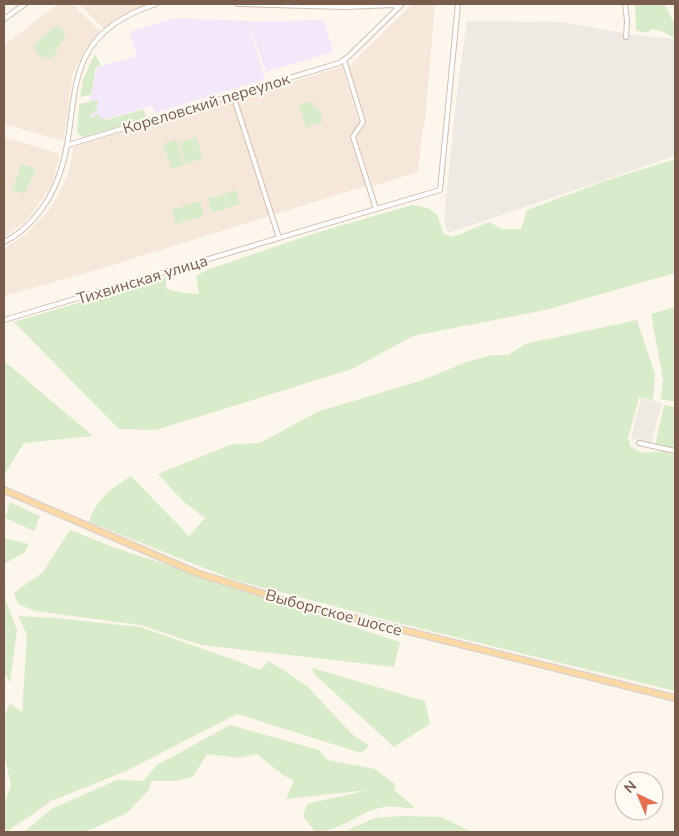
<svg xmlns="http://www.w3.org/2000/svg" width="679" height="836" viewBox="0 0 679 836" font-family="'Nunito Sans',sans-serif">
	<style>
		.residential { fill: #f5e8da }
		.industrial { fill: #efe9e4 }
		.education { fill: #f3e8fa }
		.green { fill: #d8ecc9 }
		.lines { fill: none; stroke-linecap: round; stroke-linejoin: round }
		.street-casing { stroke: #d1beb0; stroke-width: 6 }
		.primary-casing { stroke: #dad1cd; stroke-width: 8 }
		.street { stroke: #fff; stroke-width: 4 }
		.primary { stroke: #fbd9a5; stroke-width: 5.5 }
		.labels { text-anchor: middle; stroke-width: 4; stroke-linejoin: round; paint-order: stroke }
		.street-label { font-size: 16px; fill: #7a5c4d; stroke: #fffaf3 }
	</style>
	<rect width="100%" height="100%" fill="#fdf6ec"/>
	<path class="residential" d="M58,4H72L100,31L86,48L73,73L63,141L4,124V45Z
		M79,4H151L137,8L118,17L104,29Z
		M412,4H435L425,121L422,133L418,172L373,186L357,139L366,120L349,66Z
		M342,67L359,123L350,139L366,186L93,271L4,296V249L26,234L49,210L62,188L70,168L73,147Z
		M4,137L60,154L53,181L43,198L26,221L4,237Z"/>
	<path class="industrial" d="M467,21L564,22L626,34L675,39V156L448,233L444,220L458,84Z
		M641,398L662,403L651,444L631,438Z"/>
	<path class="education" d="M174,18L248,21L265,79L155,113L152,106L95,122L87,116L97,67L137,56L129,32Z
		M324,20L333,52L266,72L249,22Z"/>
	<path class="green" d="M635,4L665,5L675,25V39L664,32L652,29L646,33L636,30Z
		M57,25L66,35L52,59L40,56L32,45H34Z
		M95,54L101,65L96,67L91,95L80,97L83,79Z
		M96,100L98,101L97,109L90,116L92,118L97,114L100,118L106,120L144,109L146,119L82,137L77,133L79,104Z
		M313,101L315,108L320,110L323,122L306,128L299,105Z
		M196,137L203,158L186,164L179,143Z
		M176,140L184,165L172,169L163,144Z
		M675,159V273L545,310L413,336L352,369L156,430L119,429L14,322L166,277V288C177,293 188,293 199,294L196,276L206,270L319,232L412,205L428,208L437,215L444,234L453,237L489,222L502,229H521L527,210L605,181Z
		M22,164L36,169L24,194L12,189Z
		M236,190L240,204L212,213L208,199Z
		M200,201L204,216L176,224L172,210Z
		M675,307V402L661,399L663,379L651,314Z
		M637,320L655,375L653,400L639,397L628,439L631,447L643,453L664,451L675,455V691L402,624L234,580L89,522C95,500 112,488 131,476L189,536L205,518L184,502L158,474L233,444L260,443L317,412L423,380L464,363L492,355H508L525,344Z
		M4,361L93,436L24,443L4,475Z
		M664,405L675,407V449L655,445Z
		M10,502L40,516L34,531L5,518Z
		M70,530L113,547L400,642L394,667L201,645L140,625L35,611L18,604L14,593L43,572Z
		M4,538L29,544L24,553L4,564Z
		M4,596L17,630L10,683L4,672Z
		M18,616L55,618L140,627L232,659L260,670L269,661L307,686L352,734L369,746L361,753L237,714L126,771L51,801L7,832L4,825V805L11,785L4,754V717L10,704L22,712L27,635Z
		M312,668L425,701L430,724L394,747L314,674Z
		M230,725L319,750L328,760L375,769L395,784L394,790L415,808C405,809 394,805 384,807C360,811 340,832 315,832L303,816L307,804L368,790L286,799L294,781L283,775L257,754L239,758L207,754L193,777L175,781H152L148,791L127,813L85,832H24L51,809L117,780L143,781L157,765Z
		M402,816L441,817L472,832H343L375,818Z"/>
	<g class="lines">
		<defs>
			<path id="street" d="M238,4L345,7L393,5L399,7
				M625,4L627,21L626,37
				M4,19L25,4
				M344,60L363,122L353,137L376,209
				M233,95L279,238
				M68,145L339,63L348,57L402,4
				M4,242C19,235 31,223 41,210C98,132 35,43 156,4
				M4,320L440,190L458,4
				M639,443L675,451"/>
			<path id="primary" d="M4,490L197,573L287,601L675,698"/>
		</defs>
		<use href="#street" class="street-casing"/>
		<use href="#primary" class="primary-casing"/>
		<use href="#street" class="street"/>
		<use href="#primary" class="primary"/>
	</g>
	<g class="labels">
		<g class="street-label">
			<text transform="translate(206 103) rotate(-17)" y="6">Кореловский переулок</text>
			<text transform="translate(142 279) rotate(-17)" y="6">Тихвинская улица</text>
			<text transform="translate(334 612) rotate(15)" y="6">Выборгское шоссе</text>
		</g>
	</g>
	<rect width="679" height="836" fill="none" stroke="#7a5c4d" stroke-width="10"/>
	<g transform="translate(639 796) rotate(316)"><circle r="24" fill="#fffaf3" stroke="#cabbb1"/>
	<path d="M0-4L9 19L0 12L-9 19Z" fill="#e76f51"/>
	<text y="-8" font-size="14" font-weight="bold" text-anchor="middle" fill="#7a5c4d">N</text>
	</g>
</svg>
